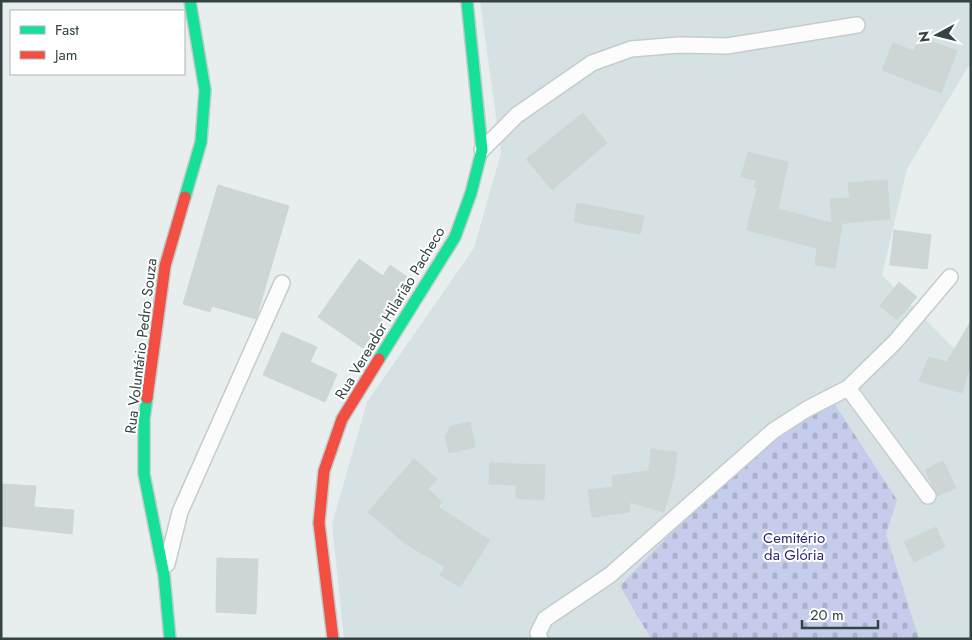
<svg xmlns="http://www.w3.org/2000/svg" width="972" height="640" viewBox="0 0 972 640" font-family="Jost,sans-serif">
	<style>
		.residential { fill: #d5e1e3 }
		.cemetery { fill: url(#cemetery-stones) }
		.building { fill: #cdd5d5; stroke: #cdd6d7 }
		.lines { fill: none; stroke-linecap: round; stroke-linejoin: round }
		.lane-casing { stroke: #c5cccc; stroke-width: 18 }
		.fast-casing { stroke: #c0cdcf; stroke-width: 14 }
		.jam-casing { stroke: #c0cdcf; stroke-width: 14 }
		.lane { stroke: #fcfcfc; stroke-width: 15 }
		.fast { stroke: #16e098; stroke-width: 11 }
		.jam { stroke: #f24e42; stroke-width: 11 }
		.labels { text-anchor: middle; stroke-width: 4; stroke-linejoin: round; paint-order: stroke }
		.street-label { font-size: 15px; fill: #344344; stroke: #fff }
		.park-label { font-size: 15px; fill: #2c2677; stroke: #fff }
	</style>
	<defs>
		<pattern id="cemetery-stones" width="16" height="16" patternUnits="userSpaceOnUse" patternTransform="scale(1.25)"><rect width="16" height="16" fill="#c6cceb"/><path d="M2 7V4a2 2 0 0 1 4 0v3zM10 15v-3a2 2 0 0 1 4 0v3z" fill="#abb0cb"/></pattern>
	</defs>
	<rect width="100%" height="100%" fill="#e8eeee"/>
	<path class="residential" d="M480,1H971V62L907,169L882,275L971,366V639H344L332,524L367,402L474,248L501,153Z"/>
	<path class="cemetery" d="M834,403L897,500L886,534L919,639H651L620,586L696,507L786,431Z"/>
	<path class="building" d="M919,37L957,51L941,93L882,70L893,43L914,51Z
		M583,113L607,143L552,190L526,159Z
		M748,152L788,162L778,209L832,223L830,199L850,198L848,183L887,180L890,219L835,224L842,225L835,268L815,265L817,248L747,230L757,188L754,187L756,180L741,177Z
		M218,185L289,206L256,319L212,306L210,312L183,304Z
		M577,203L644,216L640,234L574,222Z
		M894,230L931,235L927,269L890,265Z
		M359,259L383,276L390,265L410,279L363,348L318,317Z
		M899,282L917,297L897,320L880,306Z
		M971,321V362L962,393L919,381L929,357L947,362Z
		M282,332L317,347L310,362L337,374L325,402L263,375Z
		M470,422L475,447L449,453L445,436L451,426Z
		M651,449L677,452L674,477L664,512L629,502L630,512L592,517L588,490L613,487L612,476L649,471Z
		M414,459L437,479L428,489L442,502L438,507L490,540L460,587L440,575L445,567L406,544L368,512Z
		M943,461L956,488L937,496L925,470Z
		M490,463L545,465L544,500L516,498V485L489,484Z
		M1,484L36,486L34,507L74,510L72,534L1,526Z
		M936,527L945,547L914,562L904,542Z
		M217,558L258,559L256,614L216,612Z"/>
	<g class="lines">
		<defs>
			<path id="lane" d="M482,150L517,115L592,63L631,49L679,45L727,46L857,25
				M848,388L928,496
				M167,564L180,512L282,283
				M540,639L538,633L545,619L610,575L773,431L807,409L848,388L895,342L950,277"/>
			<path id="fast" d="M185,197L201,142L205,90L190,1
				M379,359L455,237L471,193L482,150L467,1
				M147,398L144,419V474L164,575L170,639"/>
			<path id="jam" d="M147,398L165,266L185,197
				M333,639L319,523L324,471L342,419L379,359"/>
		</defs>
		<use href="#lane" class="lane-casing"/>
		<use href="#fast" class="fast-casing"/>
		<use href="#jam" class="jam-casing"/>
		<use href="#lane" class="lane"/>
		<use href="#fast" class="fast"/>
		<use href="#jam" class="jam"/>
	</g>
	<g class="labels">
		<g class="street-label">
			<text transform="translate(390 313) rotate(-59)" y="5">Rua Vereador Hilarião Pacheco</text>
			<text transform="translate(141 346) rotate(-83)" y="5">Rua Voluntário Pedro Souza</text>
		</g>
		<g class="park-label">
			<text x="794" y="543">Cemitério<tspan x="794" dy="17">da Glória</tspan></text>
		</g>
	</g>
	<rect width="972" height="640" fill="none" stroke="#344344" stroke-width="5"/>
	<rect x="10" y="10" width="175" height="65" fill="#ffffff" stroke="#aeb4b4"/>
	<rect x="20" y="26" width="25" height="8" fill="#16e098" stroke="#aeb4b4"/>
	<text x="55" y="35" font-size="15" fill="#344344">Fast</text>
	<rect x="20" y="51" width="25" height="8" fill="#f24e42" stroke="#aeb4b4"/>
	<text x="55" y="60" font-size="15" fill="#344344">Jam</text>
	<g transform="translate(937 35) rotate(263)" stroke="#ffffff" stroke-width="4" paint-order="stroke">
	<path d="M0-4L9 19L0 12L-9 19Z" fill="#344344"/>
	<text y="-8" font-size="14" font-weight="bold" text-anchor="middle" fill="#344344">N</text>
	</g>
	<path d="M802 620v8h76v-8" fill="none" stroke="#344344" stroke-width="2.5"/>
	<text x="810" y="620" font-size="15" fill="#344344" stroke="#ffffff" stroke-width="4" paint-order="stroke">20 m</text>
</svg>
